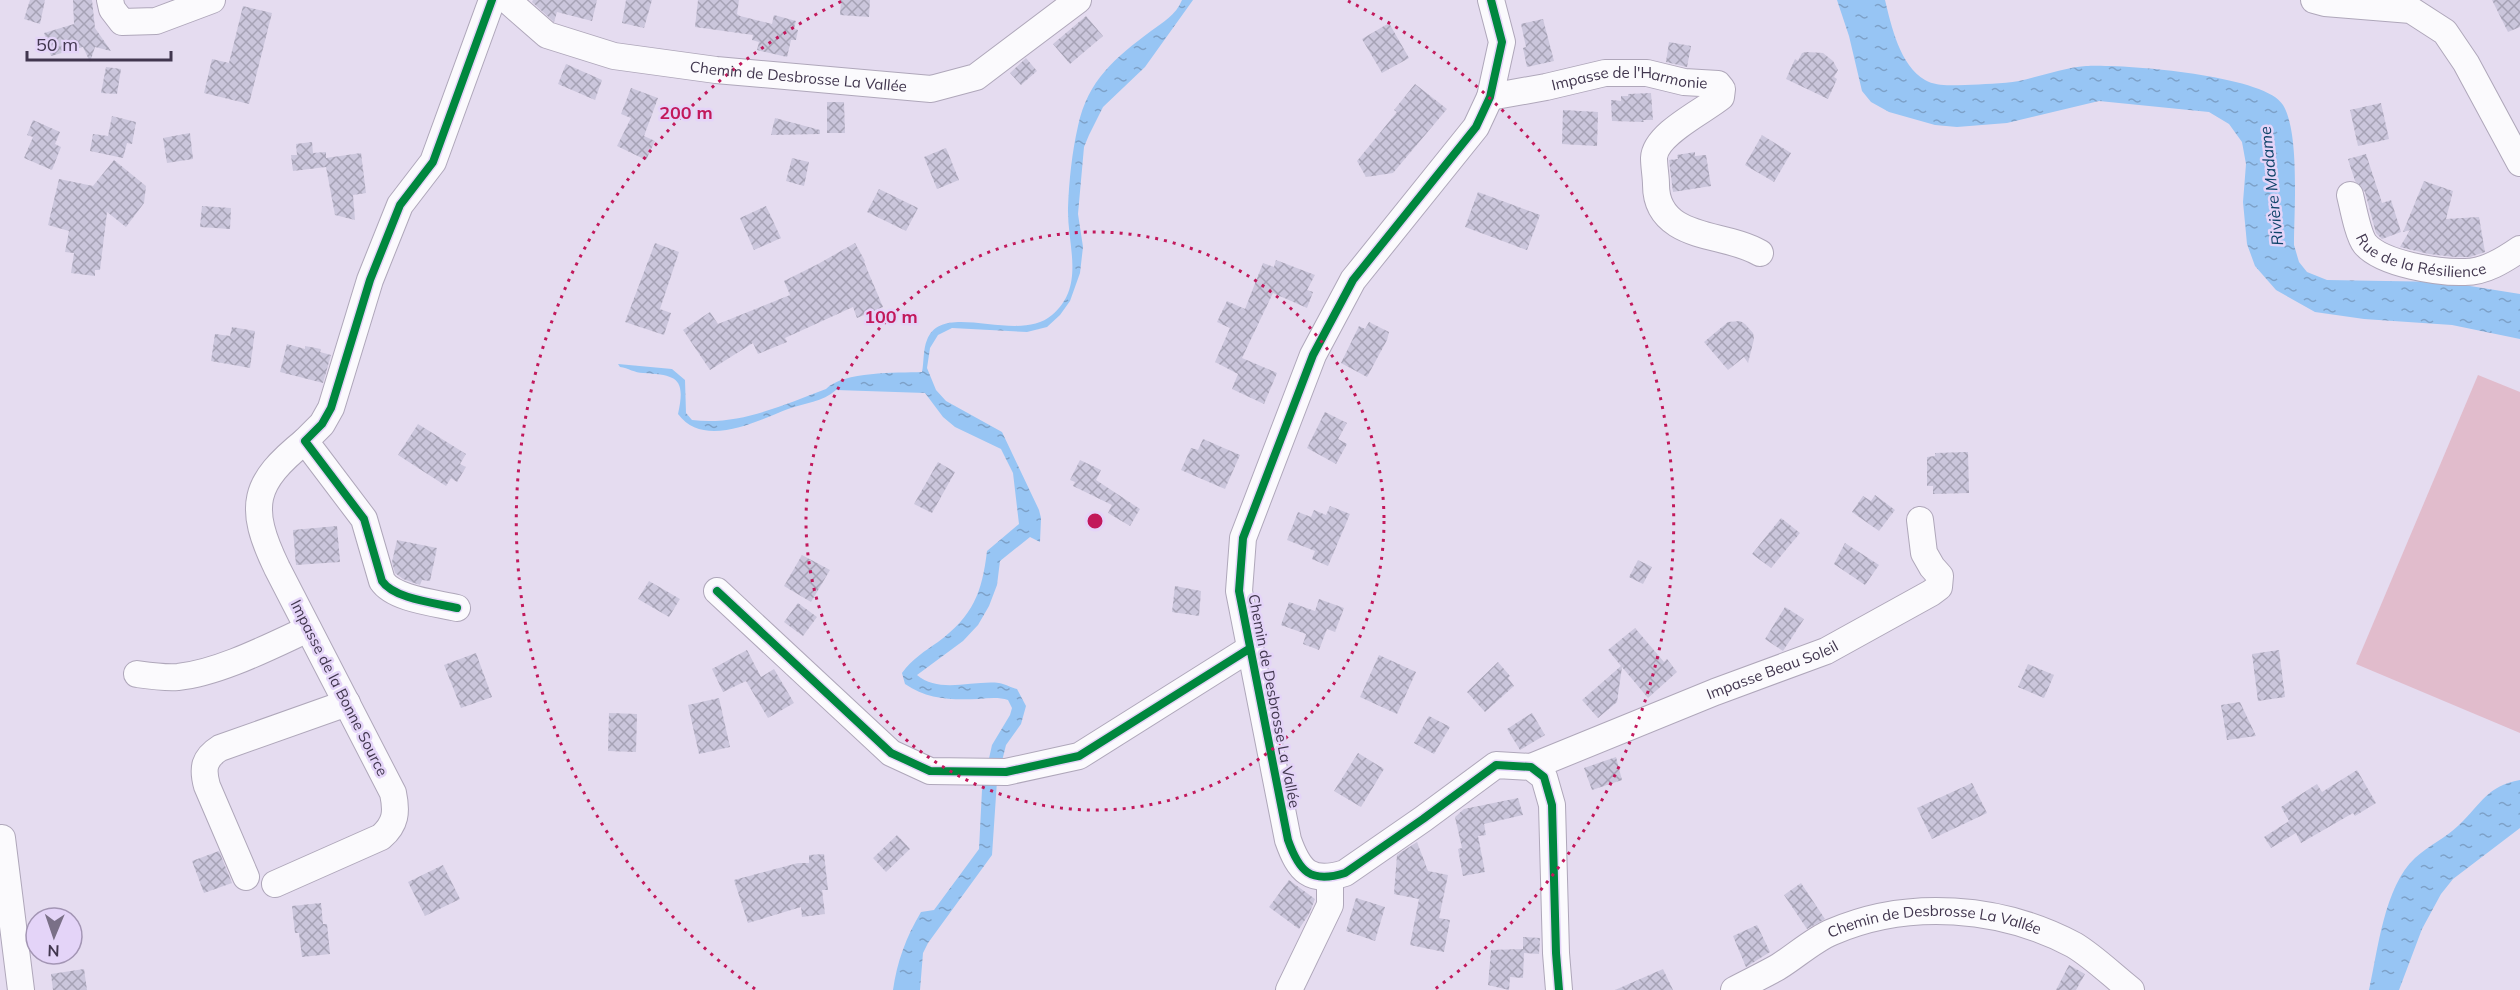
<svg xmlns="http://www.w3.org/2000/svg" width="2520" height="990" viewBox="0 0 2520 990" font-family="Mulish,sans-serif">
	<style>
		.pitch { fill: #e1bccc }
		.water { fill: url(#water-ripples) }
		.building { fill: url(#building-cross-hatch) }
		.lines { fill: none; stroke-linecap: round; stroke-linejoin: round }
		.minor-casing { stroke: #afa7ba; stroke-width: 28 }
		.minor { stroke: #fbfafd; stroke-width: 26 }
		.cycleway-casing { stroke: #e4d4f8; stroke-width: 11 }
		.cycleway { stroke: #00873e; stroke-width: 8 }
		.ring { fill: none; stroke: #c2185b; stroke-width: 3; stroke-dasharray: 3 6 }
		.labels { text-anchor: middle; stroke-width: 5; stroke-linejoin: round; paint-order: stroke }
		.street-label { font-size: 15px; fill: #41364e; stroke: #e4d4f8 }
		.water-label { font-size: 16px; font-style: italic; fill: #0e4369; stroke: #e4d4f8 }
		.centre { fill: #c2185b; stroke: #e4d4f8; stroke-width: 3 }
		.ring-label { font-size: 18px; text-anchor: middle; font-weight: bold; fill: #c2185b; stroke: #e4d4f8; stroke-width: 5; stroke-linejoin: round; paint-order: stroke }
	</style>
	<defs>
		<pattern id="water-ripples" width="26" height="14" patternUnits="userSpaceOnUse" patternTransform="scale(1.5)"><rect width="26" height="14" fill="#97c5f4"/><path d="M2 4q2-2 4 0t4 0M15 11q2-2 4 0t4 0" fill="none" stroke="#7da1c8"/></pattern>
		<pattern id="building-cross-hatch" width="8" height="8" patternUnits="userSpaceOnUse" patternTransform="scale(1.5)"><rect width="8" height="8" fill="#cbc6dc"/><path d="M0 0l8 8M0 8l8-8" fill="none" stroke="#a6a2b5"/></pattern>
	</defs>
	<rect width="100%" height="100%" fill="#e5dcf0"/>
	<path class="pitch" d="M2478,375L2520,392V733L2356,664Z"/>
	<path class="water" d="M1182,0H1193L1145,67L1103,107L1089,135L1084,147L1078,214L1083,247L1080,273L1070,301L1060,315L1047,327L1027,332L952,328L938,335L930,348L927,368L936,390L946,401L1002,432L1039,510L1041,518L1040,542L1030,537L1000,561L997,585L989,606L978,625L963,641L917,675C939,694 973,680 999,683C1005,684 1012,688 1017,689L1026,706L1021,724L1006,745L997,781L992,855L928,943L923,953L920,990H893C897,962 906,937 921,912L934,910L979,849L982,790L992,745L1010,715L1012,708L1008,700C999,697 989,698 979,699C952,700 928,700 905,684L902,673C912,659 925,651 938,642C973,616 982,593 987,551L1019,524L1013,473L1001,449L955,427L943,417L925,393L836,390C823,402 804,403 788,409C757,421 704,449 678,414C686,378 677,375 643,373C635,373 628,368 620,367L618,364L672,369L685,380L686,413L692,420C739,426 783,405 826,389C844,371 896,373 922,372C924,362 923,349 927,340C942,299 1018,345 1052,315C1086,286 1067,245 1068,208C1069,181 1072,152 1078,126C1088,80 1115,58 1151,31C1163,22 1176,15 1182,0Z
		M1837,0H1885C1891,25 1900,66 1925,80C1937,87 1952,85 1965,85C1983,84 2002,84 2019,81C2042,76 2063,68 2086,66C2122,64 2266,75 2283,105C2300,133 2294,211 2294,245L2299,262L2307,272L2327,280L2445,282L2520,294V339L2452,325L2364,319L2315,312L2276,290L2255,266L2247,244L2243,202L2246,164L2242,142L2229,124L2209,112L2099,101L2007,123L1957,127L1935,125L1889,112L1871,102L1862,91L1849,36Z
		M2520,780V828L2453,879L2441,894L2422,929L2399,990H2369C2378,950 2384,887 2415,858C2429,845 2446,838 2459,825C2482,803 2487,786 2520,780Z"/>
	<path class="building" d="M30,0H45L40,24L24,19Z
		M73,0H92L95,28L111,51L95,47L90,62L83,47L51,56L44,33L74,24Z
		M533,0H597L592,21L557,12L554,22L532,2Z
		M626,0H652L644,28L622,23Z
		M698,0H739L737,14L740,16L772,24L774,15L796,21L794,29L798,30L796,40H791L787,57L757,50L759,42L752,40L753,35L695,27Z
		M841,0H870L869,17L840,15Z
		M2492,0H2520V27L2508,32Z
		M243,6L272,13L249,104L204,93L212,59L229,63Z
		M1086,16L1103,36L1070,64L1053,44Z
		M1543,19L1554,61L1527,67L1523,48L1526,47L1521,24Z
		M1389,23L1409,58L1382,73L1362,39Z
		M1669,42L1691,46L1687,67L1666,62Z
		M1807,52L1823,53L1833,61L1838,70L1834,77L1837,79L1828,99L1786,79L1795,59L1798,61L1802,53Z
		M1026,58L1037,71L1021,85L1010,73Z
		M566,64L602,80L595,100L558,84Z
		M106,67L121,69L117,94L101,93Z
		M1415,84L1447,109L1393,173L1366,177L1357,161L1397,112L1394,110Z
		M631,88L658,98L644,136L655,141L646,160L617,146L631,118L621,114Z
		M1651,93L1653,120H1643L1644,122L1612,121L1611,100L1621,101V96H1628V94Z
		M827,102H844L845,133H827Z
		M2381,103L2389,139L2358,146L2350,110Z
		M1563,110L1598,112L1597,146L1562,144Z
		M112,116L136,122L132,144L127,143L123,158L90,151L93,134L108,136Z
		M775,118L820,130V134L771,135Z
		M33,120L60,132L55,144L61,147L52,170L24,158L33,137L27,135Z
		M190,133L193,159L167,163L163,138Z
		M1762,135L1791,153L1774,182L1745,165Z
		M312,142L313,153L326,152V158L361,153L366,193L353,195L355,220L335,215L326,167L293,171L291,155H297L296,144Z
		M946,148L959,180L937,189L924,157Z
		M1695,152V156L1706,155L1711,186L1673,192L1669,160L1678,159L1677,155Z
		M2366,154L2382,203L2391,200L2401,232L2382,239L2376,233L2365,192L2355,181L2348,159Z
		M792,158L809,162L804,186L786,181Z
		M114,160L146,186L144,203L126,227L107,212L100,270H95V276L71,273L74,253L65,252L69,231L48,225L59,179L93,186Z
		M2424,181L2453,191L2446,219L2479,217L2485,252L2470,257H2455L2429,254L2400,247L2410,230L2403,232Z
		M879,189L918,208L906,231L867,212Z
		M1478,192L1540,215L1527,250L1465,227Z
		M202,206L231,208L230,229L200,227Z
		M766,206L781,238L754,250L740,218Z
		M655,243L679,252L660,309L671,313L664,335L625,322Z
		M855,243L865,261L864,262L883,307L857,318L853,307L785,338L787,342L758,354L753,343L710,370L683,330L710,312L718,324L790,295L784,281L818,264Z
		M1276,260L1315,275L1307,290L1313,292L1307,308L1273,293L1242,358L1277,373L1264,404L1232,389L1238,374L1215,362L1230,328L1217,322L1227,301L1245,309L1263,263L1274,267Z
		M1740,321L1745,324L1753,333L1754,339L1748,363L1744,357L1728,370L1704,342L1728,322Z
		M1369,322L1389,332L1387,340L1367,377L1341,363L1359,326L1365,329Z
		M232,327L255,331L250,368L211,361L215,334L230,336Z
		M287,344L305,349V346L321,349L320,352L331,355L323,383L280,372Z
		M1325,412L1347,423L1338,439L1347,444L1336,464L1307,448Z
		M418,424L466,454L460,464L466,467L457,482L451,478L446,486L398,455Z
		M1203,439L1240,455L1225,489L1181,470L1191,448L1198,450Z
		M1968,452L1969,493L1933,494V486H1927V457L1935,456V453Z
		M1080,460L1101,470L1096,480L1140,509L1130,526L1108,513L1112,505L1073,486L1075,482L1070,480Z
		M938,462L955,472L932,513L914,504Z
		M1875,495L1895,510L1879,531L1852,512L1863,496L1871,501Z
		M1330,506L1350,514L1328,566L1312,559L1315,551L1287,540L1298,512L1311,517L1314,510L1326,515Z
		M1781,518L1800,533L1771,568L1752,554Z
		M337,526L340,562L296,565L293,530Z
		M397,540L437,548L430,581L422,580L420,585L403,579L395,573L392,562Z
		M1845,543L1879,565L1865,585L1834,564Z
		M802,555L830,570L811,602L784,586Z
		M1638,560L1652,567L1643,584L1629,577Z
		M649,581L680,599L669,617L638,599Z
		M1175,586L1201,591L1199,616L1172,612Z
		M1319,599L1344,608L1335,632L1327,629L1319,650L1303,644L1306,634L1281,625L1289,602L1315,611Z
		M798,603L817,617L803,636L784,622Z
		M1785,607L1804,619L1783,651L1765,639Z
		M1635,628L1664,662L1667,659L1677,672L1648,698L1622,667L1617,702L1598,718L1582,700L1621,666L1608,650Z
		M747,650L761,677L774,669L794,703L768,718L746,681L723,692L712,669Z
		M2279,650L2285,697L2258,701L2252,654Z
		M476,653L492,697L461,708L444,665Z
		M1379,655L1416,672L1397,714L1360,697Z
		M1498,662L1510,676L1508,678L1514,686L1485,712L1467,692Z
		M2028,664L2054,675L2044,698L2018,687Z
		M719,698L730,747L699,754L688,705Z
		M2240,702L2256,736L2227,740L2221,705Z
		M609,713L637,714L636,752L608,751Z
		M1532,713L1545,735L1520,750L1507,729Z
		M1429,716L1450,727L1434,754L1414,743Z
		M1358,753L1384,769L1361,807L1334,791Z
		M1616,757L1622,780L1592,790L1584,768Z
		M2357,770L2376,803L2355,816L2353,813L2301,843L2296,833L2271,848L2264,837L2289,821L2281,807L2317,784L2322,792Z
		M1972,783L1987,813L1932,839L1917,808Z
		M1518,798L1523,815L1484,824L1486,835L1478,836L1485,872L1463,876L1458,849L1462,848L1455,817L1464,809Z
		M897,835L910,849L886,872L873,858Z
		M1417,842L1428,871L1448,875L1439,918L1450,920L1444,952L1410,945L1419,899L1394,894L1397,855Z
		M219,851L232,883L204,893L192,861Z
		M824,854L828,890H822L825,914L802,917L801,907L748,923L734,880L798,863H809V855Z
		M443,865L460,899L425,916L408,882Z
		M1289,880L1315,899L1309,914L1299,929L1269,907Z
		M1801,883L1825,919L1807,929L1784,895Z
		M1356,898L1385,907L1375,941L1346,931Z
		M321,903L323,924H327L330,954L302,957L299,933H295L292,906Z
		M1757,925L1770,952L1746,967L1733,936Z
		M1523,937L1540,938L1539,954L1524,953L1523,978L1510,977L1509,990L1488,985L1491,950L1523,949Z
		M2069,965L2085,974L2076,990H2056Z
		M84,969L87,990H53L51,974Z
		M1663,969L1673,990H1615Z"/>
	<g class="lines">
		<defs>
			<g id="minor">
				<path d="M110,0L112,9L122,22L156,21L212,0"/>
				<path id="s1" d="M507,0L547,35L614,56L716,70L931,89L976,77L1078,0"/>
				<path d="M1491,0L1502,42L1490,97L1476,127L1353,280L1313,355L1243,538L1239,591L1288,840C1299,871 1310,884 1345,873L1423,819L1496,765L1531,767L1544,777L1552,805L1556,953L1559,990"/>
				<path d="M2314,0L2325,3L2411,10L2445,32L2466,63L2520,163"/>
				<path id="s2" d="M1490,97L1546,87L1605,73H1647L1684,82L1718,84L1722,89L1721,97C1704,111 1655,134 1654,158C1654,167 1656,176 1656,185C1656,202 1663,215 1677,224C1701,239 1734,238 1760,253"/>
				<path id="s3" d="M2350,195C2353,207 2358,235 2365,244C2382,264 2439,273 2465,272C2485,272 2504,260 2520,249"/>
				<path d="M717,591L891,753L930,771L1006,772L1079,756L1249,649"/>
				<path d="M457,608C436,603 394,599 382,581L364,519L305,441L322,424L331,408L370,280L400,205L433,162L492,0"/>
				<path d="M137,674C151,676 164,678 178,677C219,673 271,646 308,629"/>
				<path id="s4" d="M1531,767L1715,692L1826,651L1931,593L1939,587L1940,576L1932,567L1924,553L1920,520"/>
				<path d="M2,838L21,990"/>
				<path d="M246,877L207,786C202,768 204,758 220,748L347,703"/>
				<path d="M275,884L381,837C396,824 397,812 393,793L277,568C247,506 253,483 305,441"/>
				<path d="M1289,990L1330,905V878"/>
				<path id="s5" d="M1734,990C1749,982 1764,975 1778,967C1796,956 1813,940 1832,932C1908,899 2001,906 2074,945C2094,957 2113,976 2131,990"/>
			</g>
		</defs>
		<use href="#minor" class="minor-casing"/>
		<use href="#minor" class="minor"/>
		<defs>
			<path id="cycleway" d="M1491,0L1502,42L1490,97L1476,127L1353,280L1313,355L1243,538L1239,591L1288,840C1299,871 1310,884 1345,873L1423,819L1496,765L1531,767L1544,777L1552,805L1556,953L1559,990
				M717,591L891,753L930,771L1006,772L1079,756L1249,649
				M457,608C436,603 394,599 382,581L364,519L305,441L322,424L331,408L370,280L400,205L433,162L492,0"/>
		</defs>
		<use href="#cycleway" class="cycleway-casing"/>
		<use href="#cycleway" class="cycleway"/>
	</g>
	<g class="ring">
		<circle cx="1095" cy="521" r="289"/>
		<path d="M755 989A578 578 0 0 1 842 1M1348 1A578 578 0 0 1 1435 989"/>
	</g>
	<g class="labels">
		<g class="street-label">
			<text dy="5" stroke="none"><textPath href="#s1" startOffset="309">Chemin de Desbrosse La Vallée</textPath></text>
			<text dy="5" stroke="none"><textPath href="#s2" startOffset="142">Impasse de l'Harmonie</textPath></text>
			<text dy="5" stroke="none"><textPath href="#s3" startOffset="110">Rue de la Résilience</textPath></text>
			<text dy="5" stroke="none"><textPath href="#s4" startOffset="260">Impasse Beau Soleil</textPath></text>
			<text transform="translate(339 688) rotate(63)" y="5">Impasse de la Bonne Source</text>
			<text transform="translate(1274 701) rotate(79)" y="5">Chemin de Desbrosse La Vallée</text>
			<text dy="5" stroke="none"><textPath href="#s5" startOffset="219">Chemin de Desbrosse La Vallée</textPath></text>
		</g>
		<g class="water-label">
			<text transform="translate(2271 186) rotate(-96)" y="6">Rivière Madame</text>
		</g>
	</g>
	<circle cx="1095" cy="521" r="9" class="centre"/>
	<g class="ring-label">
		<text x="686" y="119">200 m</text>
		<text x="891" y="323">100 m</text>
	</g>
	<g transform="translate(54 936) rotate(182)"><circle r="28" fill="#e4d4f8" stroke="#a395b4" stroke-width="1.5"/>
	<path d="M0-4.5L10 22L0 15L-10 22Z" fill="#7a7087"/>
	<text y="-9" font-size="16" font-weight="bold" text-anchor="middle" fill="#41364e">N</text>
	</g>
	<path d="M27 51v9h144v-9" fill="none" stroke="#41364e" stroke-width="3"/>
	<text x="36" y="51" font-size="18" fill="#41364e" stroke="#e4d4f8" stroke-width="4.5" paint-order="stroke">50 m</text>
</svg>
